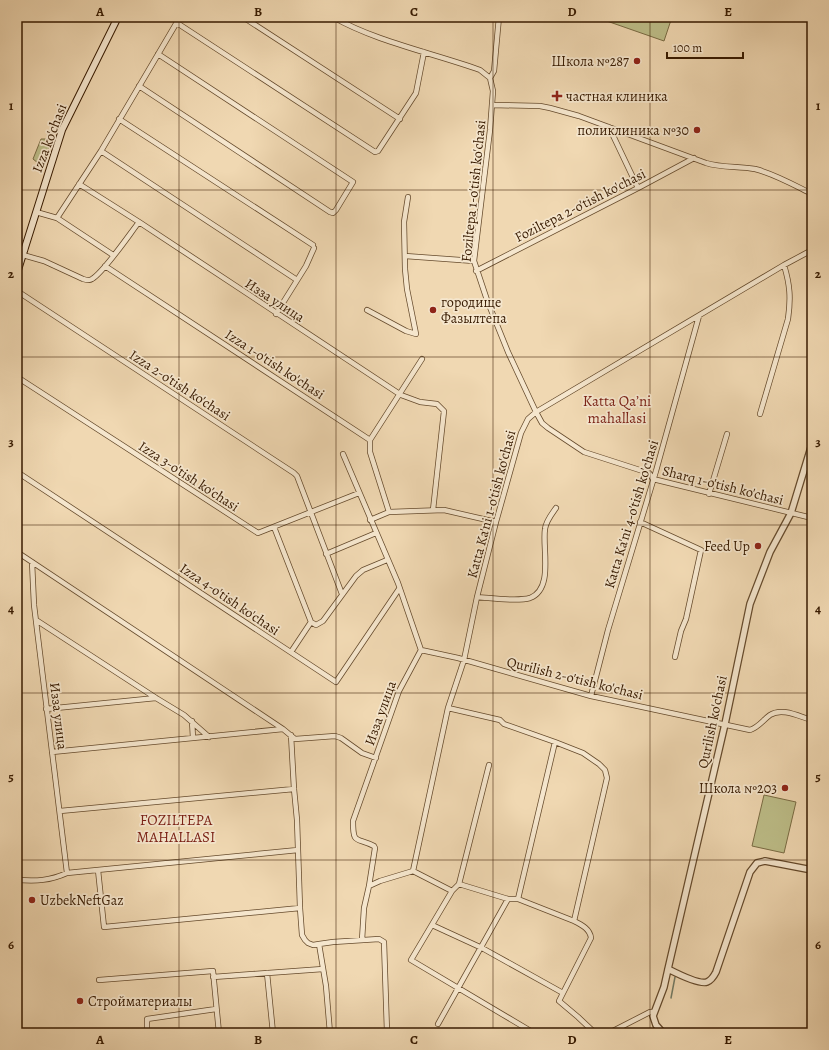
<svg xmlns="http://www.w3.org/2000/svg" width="829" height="1050" viewBox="0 0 829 1050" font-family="Alegreya,serif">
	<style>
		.green { fill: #bdbe89; stroke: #7a6c44 }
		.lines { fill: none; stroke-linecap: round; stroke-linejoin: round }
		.stream { stroke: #737b65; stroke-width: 1.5 }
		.minor-casing { stroke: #654a2c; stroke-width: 6 }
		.tertiary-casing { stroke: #654a2c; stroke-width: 8 }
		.secondary-casing { stroke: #371a00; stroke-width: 8 }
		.minor { stroke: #f5e6cd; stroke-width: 4.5 }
		.tertiary { stroke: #f5e6cd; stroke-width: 5.5 }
		.secondary { stroke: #f5e6cd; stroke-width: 6 }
		.grid { fill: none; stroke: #371a00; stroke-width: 1; stroke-opacity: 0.55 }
		.poi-dot { fill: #8f2418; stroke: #f5e6cd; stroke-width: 1.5 }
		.labels { text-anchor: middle; stroke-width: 3.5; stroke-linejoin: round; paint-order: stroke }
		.poi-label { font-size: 14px; fill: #371a00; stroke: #f5e6cd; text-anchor: end }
		.street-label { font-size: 14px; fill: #371a00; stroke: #f5e6cd }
		.neighbourhood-label { font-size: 15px; fill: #7a1f14; stroke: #f5e6cd }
		.neatline { fill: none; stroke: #371a00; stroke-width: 1.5 }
		.grid-label { font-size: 13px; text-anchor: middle; font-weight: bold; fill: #371a00 }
	</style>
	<rect width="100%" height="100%" fill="#f0d8b2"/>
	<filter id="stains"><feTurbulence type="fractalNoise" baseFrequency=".005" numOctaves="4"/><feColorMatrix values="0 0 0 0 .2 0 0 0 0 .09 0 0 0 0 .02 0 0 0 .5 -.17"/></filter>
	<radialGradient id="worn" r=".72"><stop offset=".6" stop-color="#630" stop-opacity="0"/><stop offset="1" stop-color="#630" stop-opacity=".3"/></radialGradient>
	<path class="green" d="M601,17H672L664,41L601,19Z
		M41,139H52L43,167L33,159Z
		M764,795L796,802L784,853L752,846Z"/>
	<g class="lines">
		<path class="stream" d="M671,998L675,977"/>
		<defs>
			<path id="minor" d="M243,17L400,119
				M333,17C377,42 433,53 480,70L490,78L493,91L490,130L474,261L487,300L508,352L536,412L542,423L548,428L584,452L649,473L653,479L812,518
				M177,23L375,152L378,151L416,93L424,52
				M490,78L494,71L499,17
				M139,86L330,212L333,213L336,210L353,182L158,54
				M492,105L540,106L550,108L579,116L706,163C722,168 739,166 755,169C775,174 794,185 812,194
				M119,119L313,245
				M609,127L638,188
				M101,151L297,280
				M79,184L139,222
				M36,212L57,218L113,255
				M57,218L101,151L180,17
				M17,248L25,250
				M23,255L44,261L83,279C86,280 89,281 92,279C104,272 129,235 139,222L401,395L420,402L437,404L444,411L433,510
				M405,256L474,261
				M105,266L370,440V452L389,512
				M476,271L638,188L694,158
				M17,291L294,473L297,476L342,594
				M367,310L406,331L416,334L407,289L405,269L404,222L408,197
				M276,314L306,266L314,248
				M17,377L258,533L359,493
				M760,414L788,319C791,298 790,285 784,265
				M370,440L422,359
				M343,454L398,583L421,650L399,691L353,821C353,845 356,837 374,846L375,848L369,886
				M17,472L336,682L399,589
				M709,494L727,434
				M370,520L389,512L444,510L496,522
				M640,522L701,550L686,619L681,631L675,657
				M274,527L311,622L316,625L323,621L356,576L363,570L387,560
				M17,552L283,729
				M326,554L376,533
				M32,562L34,605L67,873
				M477,597C492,598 516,602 530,598C554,589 542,548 545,529C546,521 551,515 556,508
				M36,620L156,698L184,715L209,737
				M421,650L458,658L591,696L750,730C759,727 763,720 770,715C782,707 800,717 812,720
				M291,652L311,622
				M591,696L608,630L656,471L699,316
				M448,708L500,720L504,724L555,742L583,753L599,764L605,770L607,778L574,921C582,925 590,929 591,938L559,1001L578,1017L595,1033
				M46,709L156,698
				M192,721L193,738
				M291,735L294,789L297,820L300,908L302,935L305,940L308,943L313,945L319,944
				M52,752L283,729L295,739L335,736L341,738L362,753L376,758
				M489,765L459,884L452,891L411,960L534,1033
				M60,811L294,789
				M98,870L104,927L300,908
				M413,871L448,708L464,660L477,597L496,522L521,433L528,419L536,412L784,265L812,250
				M413,871L452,891
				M17,880C37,881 49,881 67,873L298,850
				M459,884L508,899H518L574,921
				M518,899L555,742
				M432,925L482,948L563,993
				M362,940L364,908L369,886L380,881L413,871
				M267,973L273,1033
				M213,977L323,969
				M99,980L213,971L219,1033
				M438,1024L508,899
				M147,1033V1019L216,1009
				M330,1033L326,986L319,944L333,942L379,939L384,942L387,1032
				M609,1033L650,1012H654"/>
			<path id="tertiary" d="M668,969C676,973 699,985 707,982C712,980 714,976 716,972L750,872L757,863L765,861L812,870
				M663,1033L656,1025L653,1016L664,987L668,969L725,724L750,604L770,552L791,513L812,444"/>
			<path id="secondary" d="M17,273L62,130L118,17"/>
		</defs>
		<use href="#minor" class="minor-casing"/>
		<use href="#tertiary" class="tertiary-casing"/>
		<use href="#secondary" class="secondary-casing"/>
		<use href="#minor" class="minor"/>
		<use href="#tertiary" class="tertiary"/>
		<use href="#secondary" class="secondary"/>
	</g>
	<path class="grid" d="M179,17V1033M336,17V1033M493,17V1033M650,17V1033M17,190H812M17,357H812M17,525H812M17,693H812M17,860H812"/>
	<g class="poi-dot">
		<circle cx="637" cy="61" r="4"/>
		<path d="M555 90h4v4h4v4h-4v4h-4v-4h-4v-4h4z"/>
		<circle cx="697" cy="130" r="4"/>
		<circle cx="433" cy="310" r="4"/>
		<circle cx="758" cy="546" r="4"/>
		<circle cx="785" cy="788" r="4"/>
		<circle cx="32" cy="900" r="4"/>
		<circle cx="80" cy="1001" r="4"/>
	</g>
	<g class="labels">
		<g class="poi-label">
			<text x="629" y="66">Школа №287</text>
			<text x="566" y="101" text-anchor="start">частная клиника</text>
			<text x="689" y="135">поликлиника №30</text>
			<text x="441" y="307" text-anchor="start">городище<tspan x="441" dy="16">Фазылтепа</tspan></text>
			<text x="750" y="551">Feed Up</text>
			<text x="777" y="793">Школа №203</text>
			<text x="40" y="905" text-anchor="start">UzbekNeftGaz</text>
			<text x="88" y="1006" text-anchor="start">Стройматериалы</text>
		</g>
		<g class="street-label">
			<text transform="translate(49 138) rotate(-69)" y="5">Izza ko'chasi</text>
			<text transform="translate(473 191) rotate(-84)" y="5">Foziltepa 1-o'tish ko'chasi</text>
			<text transform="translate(580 205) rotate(-27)" y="5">Foziltepa 2-o'tish ko'chasi</text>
			<text transform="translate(275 300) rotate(33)" y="5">Изза улица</text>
			<text transform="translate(275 364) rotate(33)" y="5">Izza 1-o'tish ko'chasi</text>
			<text transform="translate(180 385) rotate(33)" y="5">Izza 2-o'tish ko'chasi</text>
			<text transform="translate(189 476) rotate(33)" y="5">Izza 3-o'tish ko'chasi</text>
			<text transform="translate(723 485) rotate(14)" y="5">Sharq 1-o'tish ko'chasi</text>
			<text transform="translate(491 504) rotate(-75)" y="5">Katta Ka'ni 1-o'tish ko'chasi</text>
			<text transform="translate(631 514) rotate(-73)" y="5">Katta Ka'ni 4-o'tish ko'chasi</text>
			<text transform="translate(230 599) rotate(34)" y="5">Izza 4-o'tish ko'chasi</text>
			<text transform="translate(575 678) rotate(14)" y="5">Qurilish 2-o'tish ko'chasi</text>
			<text transform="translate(380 713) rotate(-70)" y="5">Изза улица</text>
			<text transform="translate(59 716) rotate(83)" y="5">Изза улица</text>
			<text transform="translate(712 722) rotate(-78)" y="5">Qurilish ko'chasi</text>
		</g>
		<g class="neighbourhood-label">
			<text x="617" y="406">Katta Qaʼni<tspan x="617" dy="17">mahallasi</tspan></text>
			<text x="176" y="825">FOZILTEPA<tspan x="176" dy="17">MAHALLASI</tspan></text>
		</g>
	</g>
	<rect width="829" height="1050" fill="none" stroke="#f0d8b2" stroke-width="44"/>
	<path d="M667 52v6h76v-6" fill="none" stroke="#371a00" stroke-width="2"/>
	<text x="673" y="52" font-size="12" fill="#371a00" stroke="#f5e6cd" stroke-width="3" paint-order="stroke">100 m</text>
	<rect x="22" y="22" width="785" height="1006" class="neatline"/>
	<g class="grid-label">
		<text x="100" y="16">A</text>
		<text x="258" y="16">B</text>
		<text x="414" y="16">C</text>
		<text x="572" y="16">D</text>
		<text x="728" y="16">E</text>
		<text x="11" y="110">1</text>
		<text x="818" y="110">1</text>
		<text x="11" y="278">2</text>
		<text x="818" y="278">2</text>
		<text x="11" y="446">3</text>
		<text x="818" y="446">3</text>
		<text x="11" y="613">4</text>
		<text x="818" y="613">4</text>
		<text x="11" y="781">5</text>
		<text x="818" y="781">5</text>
		<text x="11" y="949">6</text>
		<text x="818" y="949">6</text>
		<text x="100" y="1044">A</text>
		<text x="258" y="1044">B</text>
		<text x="414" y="1044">C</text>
		<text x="572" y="1044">D</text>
		<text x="728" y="1044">E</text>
	</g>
	<rect width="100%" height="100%" filter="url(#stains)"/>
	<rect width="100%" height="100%" fill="url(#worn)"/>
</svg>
